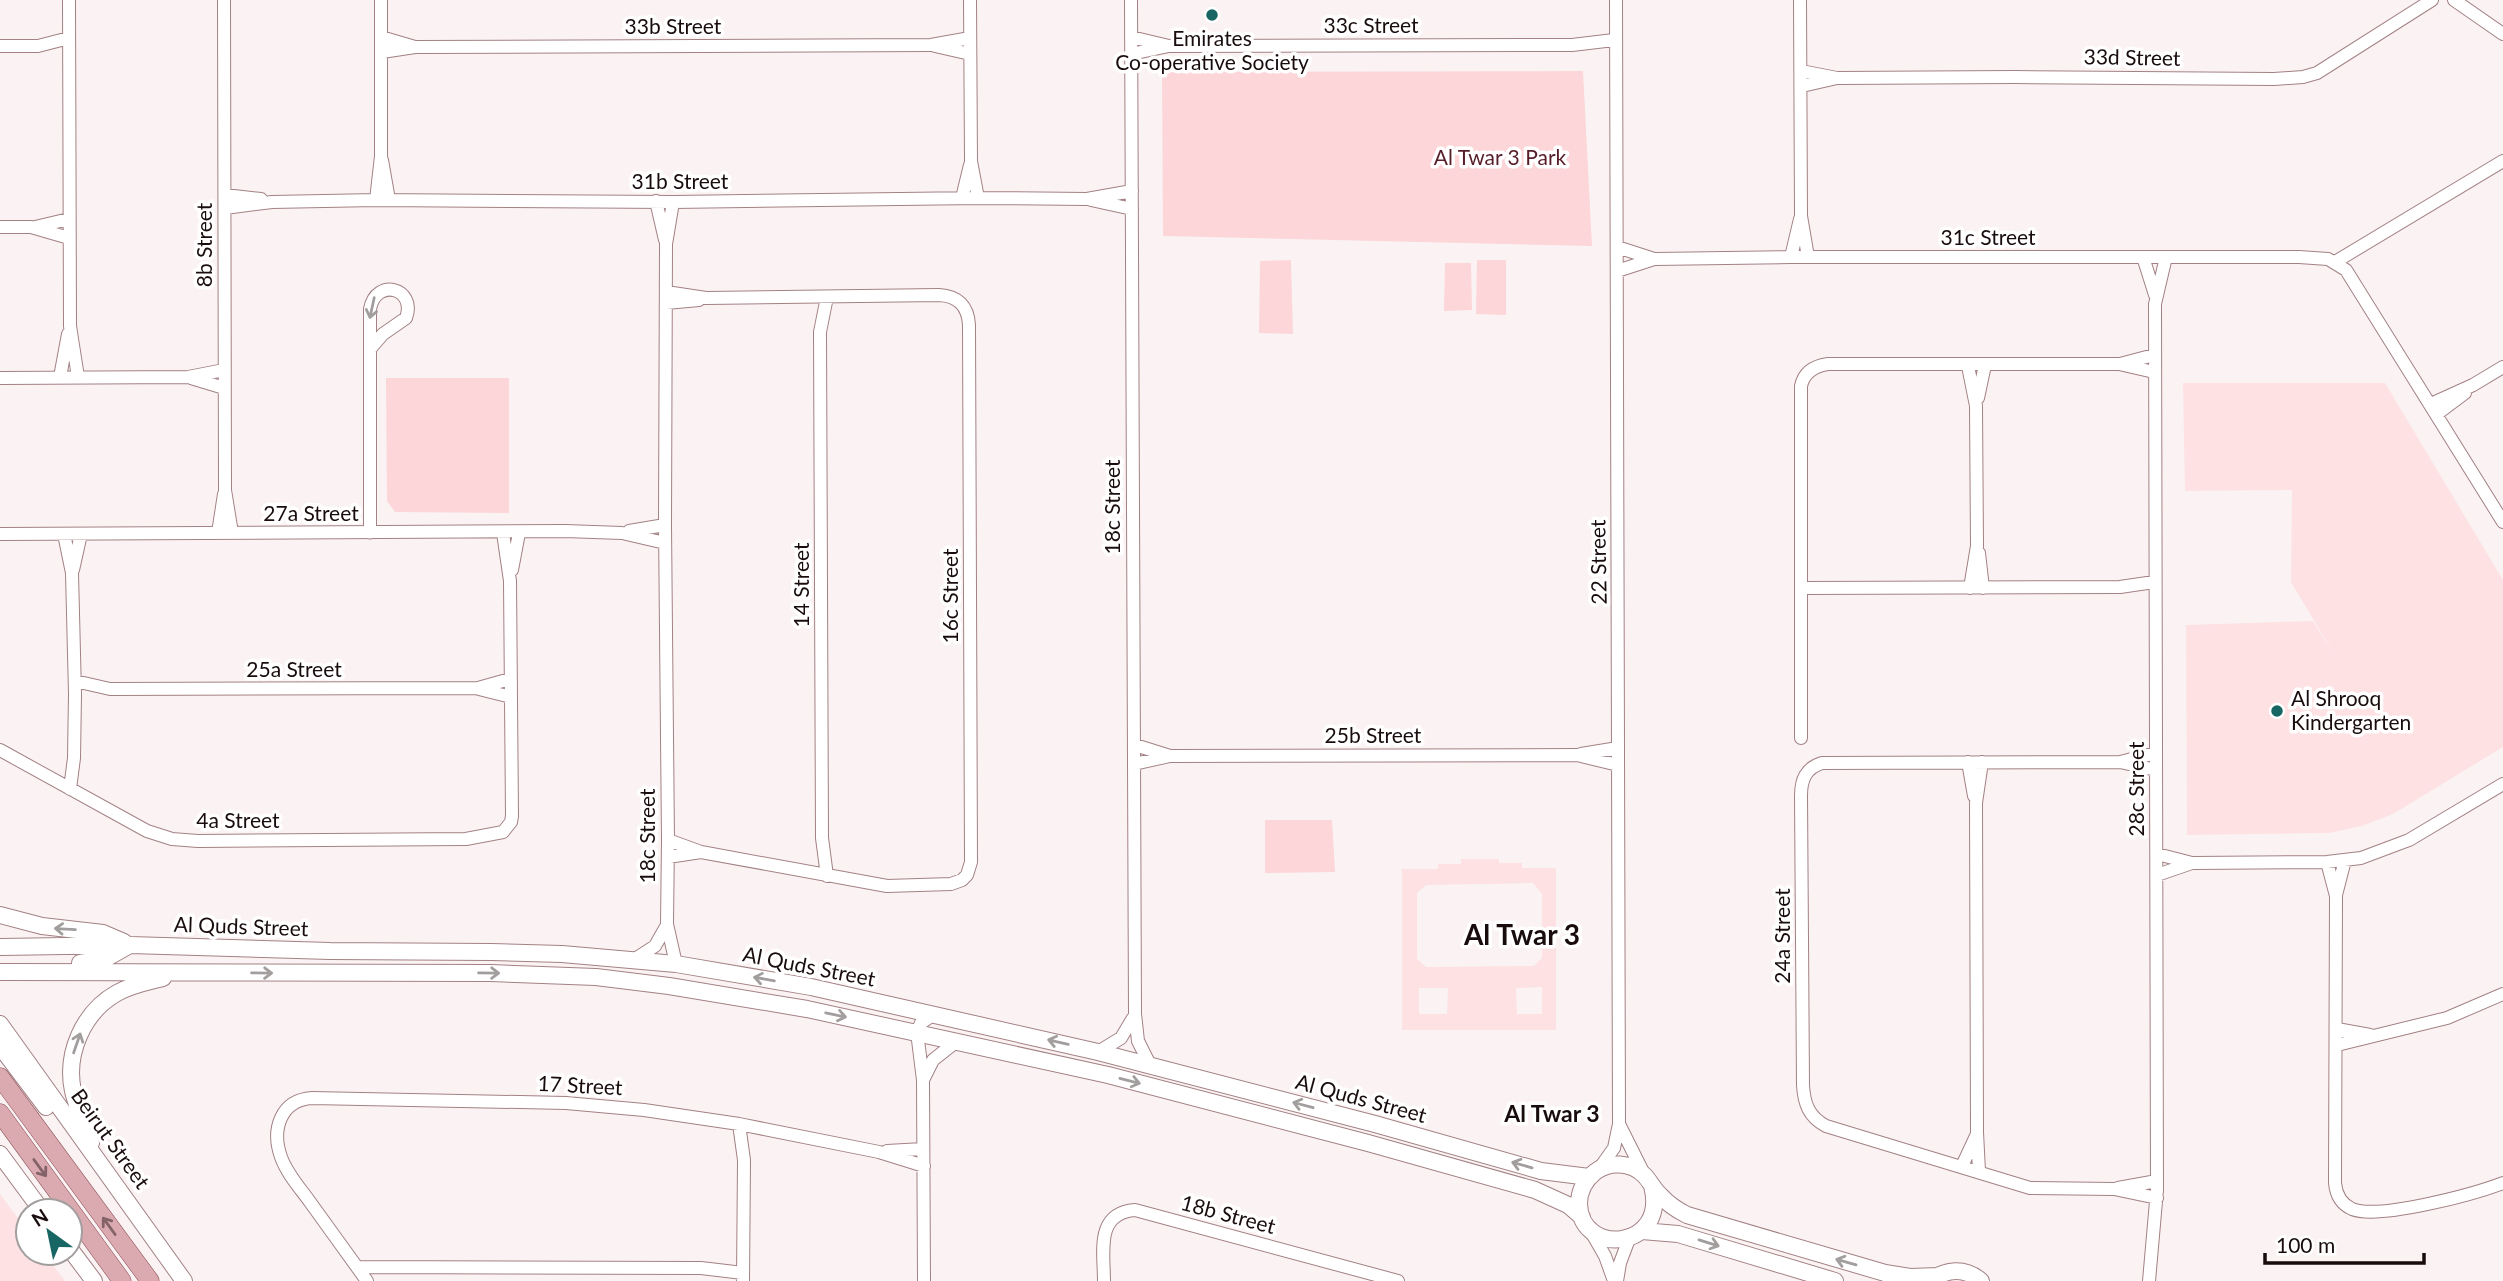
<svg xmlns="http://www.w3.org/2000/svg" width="2503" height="1281" viewBox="0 0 2503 1281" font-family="Lato,sans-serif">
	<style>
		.built { fill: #fde1e3; fill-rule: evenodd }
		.green { fill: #fcd6d9 }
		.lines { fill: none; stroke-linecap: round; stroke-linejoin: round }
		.minor-casing { stroke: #a38184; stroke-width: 14 }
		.secondary-casing { stroke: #a38184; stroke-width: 18 }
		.primary-casing { stroke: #874e55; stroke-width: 19 }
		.minor { stroke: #fff; stroke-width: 12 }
		.secondary { stroke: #fff; stroke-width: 16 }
		.primary { stroke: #dbaab0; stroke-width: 18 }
		.oneway { stroke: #a39e9e }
		.oneway2 { stroke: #836367 }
		.poi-dot { fill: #186664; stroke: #fff; stroke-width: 2.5 }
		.labels { text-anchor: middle; stroke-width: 7; stroke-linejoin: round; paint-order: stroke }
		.street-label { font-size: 21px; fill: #180c0d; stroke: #fff }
		.poi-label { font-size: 21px; fill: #180c0d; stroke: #fff }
		.park-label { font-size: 21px; fill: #571d28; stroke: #fff }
		.neighbourhood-label { font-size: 23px; font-weight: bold; fill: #180c0d; stroke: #fff }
		.district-label { font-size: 28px; font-weight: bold; fill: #180c0d; stroke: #fff }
	</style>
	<rect width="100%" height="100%" fill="#fbf3f3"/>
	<path class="built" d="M2183,383H2385L2503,580V747L2393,814L2362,826L2329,833L2187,835L2186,625L2313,621L2337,659L2291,582L2292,490L2185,491Z
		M1461,859H1499V863H1522V868H1556V1030H1402V869H1438V864H1461ZM1533,883L1542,894V958L1534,966L1426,967L1417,959V893L1426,885ZM1542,987V1014H1517L1516,988ZM1419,988H1448L1447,1014H1419Z
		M0,1194L28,1232V1253H44L65,1281H0Z"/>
	<path class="green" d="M1583,71L1592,246L1163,236L1162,72Z
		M1291,260L1293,334L1259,333L1260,261Z
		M1477,260H1506V315L1476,314Z
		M1445,263H1471L1472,310L1444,311Z
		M386,378H509V513L395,512L387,501Z
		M1265,820H1332L1335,872L1265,873Z"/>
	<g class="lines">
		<defs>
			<path id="minor" d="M69,0L70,326L78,377
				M224,0L225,490L232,533
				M970,0L971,161L978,198
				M1131,0L1135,1014L1138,1041L1150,1065
				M1800,0L1801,216L1808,257
				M2454,0L2503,34
				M381,37L415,47
				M1131,37L1169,46
				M0,46H38L69,38
				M935,46L970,54
				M382,52L415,47L931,45L970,38
				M1131,54L1169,46L1572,45L1614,40
				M1801,71L1837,78
				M1802,86L1837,78L2015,77L2274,79L2303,77L2317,73L2432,0
				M382,160L389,200
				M225,195L261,199
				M962,198L970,165
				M376,200L381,156V0
				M1091,200L1132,209
				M656,201L665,240
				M673,202L666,244L665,525L668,840L667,924L676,964
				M225,208L272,202L376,200L673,202L978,198L1087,199L1132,191
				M0,227H31L69,238
				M35,227L69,219
				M1617,247L1654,259
				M1791,257L1800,219
				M2143,257L2155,295
				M2335,262L2503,161
				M1617,271L1654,259L1791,257H2299L2328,259L2346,270L2503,522
				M666,292L706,298L939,295C958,296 968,306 969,325L971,862L967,875L962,880L951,884L887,886L701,852L668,840
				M666,303L699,300
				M2120,364L2154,355
				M1968,366L1976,406L1977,546L1970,588
				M60,377L68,334
				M0,378L188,377L224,370
				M191,378L224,388
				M1978,398L1985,365
				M2431,404L2473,385L2503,367
				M2437,414L2465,393
				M629,531L665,525
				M218,533L224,494
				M370,533V309C376,277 417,288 406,318L383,334L370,349
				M0,534L565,531L622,533L665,543
				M64,534L72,573L75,694L74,758L70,789
				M1979,553L1983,588
				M73,570L81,534
				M512,570L519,533
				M1801,588L2120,587L2154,582
				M75,681L110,689L478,688L510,679
				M479,689L511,697
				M1801,738V386C1804,372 1814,366 1828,364H2119L2154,372
				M1135,745L1170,756
				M0,750L147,831L172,839L198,841L466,839L503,832L511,822L512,816L510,581L503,533
				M1581,754L1618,748
				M1968,762L1974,796
				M2120,762L2156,753
				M1134,764L1170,756L1577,755L1618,765
				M2156,770L2120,762L1822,763C1806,768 1801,779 1801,796L1803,1085C1804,1104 1809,1117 1826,1126L2030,1188L2114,1189L2157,1198
				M2157,854L2192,863
				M668,857L701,852
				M2327,862L2336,896L2335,1183C2336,1194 2341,1204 2352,1209C2379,1220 2474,1194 2503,1183
				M2157,875L2192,863L2327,862L2361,858L2409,840L2503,784
				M827,876L822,838L820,332L827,297
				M2336,895L2345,860
				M635,959L655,946L667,925
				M2337,1029L2370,1035
				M2337,1045L2447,1018L2503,994
				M1098,1052L1121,1038L1133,1018
				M923,1080L933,1060L957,1041
				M739,1124L744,1160L743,1281
				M1619,1124L1644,1174
				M887,1151L923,1149
				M1962,1166L1976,1136
				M1599,1169L1614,1148L1619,1124L1616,0
				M1979,1171L1977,1132L1976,803L1982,762
				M2118,1188L2157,1181
				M1590,1230L1605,1256L1614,1281
				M357,1267L701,1268L743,1273
				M367,1281C348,1255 329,1228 310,1202C300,1188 287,1174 281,1157C271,1129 281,1100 312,1098L566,1103L644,1110L739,1124L879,1152L924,1166
				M924,1281L923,1080L917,1032L921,1023L934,1014
				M1104,1281C1104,1252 1095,1213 1135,1210L1398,1281
				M1617,1281L1620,1263L1629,1239
				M2149,1281L2157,1190L2155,304L2166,257"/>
			<path id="secondary" d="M0,915L42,926L103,933L124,942
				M0,947L130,945L330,951L491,952L562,954L676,964L811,987L1098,1052L1375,1124L1541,1171L1589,1177
				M80,963L105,959L130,945
				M0,972L490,973L596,977L669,986L807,1009L1108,1075L1368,1143L1535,1190L1568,1205L1582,1217
				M0,1024L184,1281
				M0,1046L46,1107
				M91,1143C86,1126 77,1109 73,1091C65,1054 83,1012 117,993C131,985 147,982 163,978
				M0,1154L42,1211
				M1652,1186C1669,1249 1581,1258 1579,1204C1579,1191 1585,1180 1595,1172C1609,1161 1631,1162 1644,1175C1650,1181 1654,1190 1661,1196C1668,1204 1677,1210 1687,1215L1885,1273L1910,1277L1937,1276
				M1642,1231L1678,1234L1835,1281
				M70,1249L94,1281
				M1929,1281C1946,1269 1965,1267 1981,1281"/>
			<path id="primary" d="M0,1077L150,1281
				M0,1113L122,1281"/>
		</defs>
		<use href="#minor" class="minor-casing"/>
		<use href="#secondary" class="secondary-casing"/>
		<use href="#primary" class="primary-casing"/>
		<use href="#minor" class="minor"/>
		<use href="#secondary" class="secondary"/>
		<use href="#primary" class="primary"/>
	</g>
	<defs><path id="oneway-shaft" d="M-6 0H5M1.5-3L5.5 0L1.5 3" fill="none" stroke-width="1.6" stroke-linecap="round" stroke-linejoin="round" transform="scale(1.75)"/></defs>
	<g class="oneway">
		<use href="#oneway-shaft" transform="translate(372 308) rotate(102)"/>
		<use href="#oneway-shaft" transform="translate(65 929) rotate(-177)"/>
		<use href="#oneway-shaft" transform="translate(262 973) rotate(1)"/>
		<use href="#oneway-shaft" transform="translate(489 973) rotate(1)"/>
		<use href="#oneway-shaft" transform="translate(764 979) rotate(-170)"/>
		<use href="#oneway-shaft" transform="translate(836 1015) rotate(12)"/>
		<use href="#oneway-shaft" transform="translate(1058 1042) rotate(-167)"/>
		<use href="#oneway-shaft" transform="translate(77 1043) rotate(-71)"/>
		<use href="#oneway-shaft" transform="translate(1130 1081) rotate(14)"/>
		<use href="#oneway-shaft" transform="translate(1303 1105) rotate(-165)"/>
		<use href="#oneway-shaft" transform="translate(1522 1165) rotate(-164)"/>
		<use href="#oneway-shaft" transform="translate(1709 1243) rotate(17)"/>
		<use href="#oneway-shaft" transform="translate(1846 1262) rotate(-164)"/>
	</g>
	<g class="oneway2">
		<use href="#oneway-shaft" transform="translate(40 1168) rotate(54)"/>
		<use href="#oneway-shaft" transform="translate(109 1226) rotate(-126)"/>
	</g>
	<g class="poi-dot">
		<circle cx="1212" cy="15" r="7"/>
		<circle cx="2277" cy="711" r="7"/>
	</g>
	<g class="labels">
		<g class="street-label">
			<text x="1371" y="33">33c Street</text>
			<text x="673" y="34">33b Street</text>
			<text transform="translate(2132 58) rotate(1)" y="7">33d Street</text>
			<text x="680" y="189">31b Street</text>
			<text x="1988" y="245">31c Street</text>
			<text transform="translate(205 245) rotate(-90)" y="7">8b Street</text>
			<text transform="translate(1113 507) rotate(-90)" y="7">18c Street</text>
			<text x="311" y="521">27a Street</text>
			<text transform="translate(1599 562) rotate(-91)" y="7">22 Street</text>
			<text transform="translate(802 585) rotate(-90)" y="7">14 Street</text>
			<text transform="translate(951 596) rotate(-90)" y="7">16c Street</text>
			<text x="294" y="677">25a Street</text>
			<text x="1373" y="743">25b Street</text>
			<text transform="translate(2137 789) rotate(-90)" y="7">28c Street</text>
			<text x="238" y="828">4a Street</text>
			<text transform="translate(648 836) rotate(-90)" y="7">18c Street</text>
			<text transform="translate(241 927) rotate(2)" y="7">Al Quds Street</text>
			<text transform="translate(1783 936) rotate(-90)" y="7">24a Street</text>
			<text transform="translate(809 967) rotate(11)" y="7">Al Quds Street</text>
			<text transform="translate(580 1086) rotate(3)" y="7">17 Street</text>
			<text transform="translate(1361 1099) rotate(15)" y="7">Al Quds Street</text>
			<text transform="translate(110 1139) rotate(54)" y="7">Beirut Street</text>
			<text transform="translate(1228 1215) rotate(15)" y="7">18b Street</text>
		</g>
		<g class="poi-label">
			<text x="1212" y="46">Emirates<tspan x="1212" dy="24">Co-operative Society</tspan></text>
			<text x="2291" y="706" text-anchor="start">Al Shrooq<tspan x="2291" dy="24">Kindergarten</tspan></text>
		</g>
		<g class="park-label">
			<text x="1500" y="165">Al Twar 3 Park</text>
		</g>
		<g class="neighbourhood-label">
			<text x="1552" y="1122">Al Twar 3</text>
		</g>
		<g class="district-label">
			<text x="1522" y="945">Al Twar 3</text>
		</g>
	</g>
	<g transform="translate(49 1232) rotate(327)"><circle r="33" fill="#ffffff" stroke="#a39e9e" stroke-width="2"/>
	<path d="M0-5L12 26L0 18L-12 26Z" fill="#186664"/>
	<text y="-10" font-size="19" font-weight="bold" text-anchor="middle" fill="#180c0d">N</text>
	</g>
	<path d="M2265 1253v10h159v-10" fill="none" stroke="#180c0d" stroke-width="3.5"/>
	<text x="2276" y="1253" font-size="21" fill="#180c0d" stroke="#ffffff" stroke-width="5" paint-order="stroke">100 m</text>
</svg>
